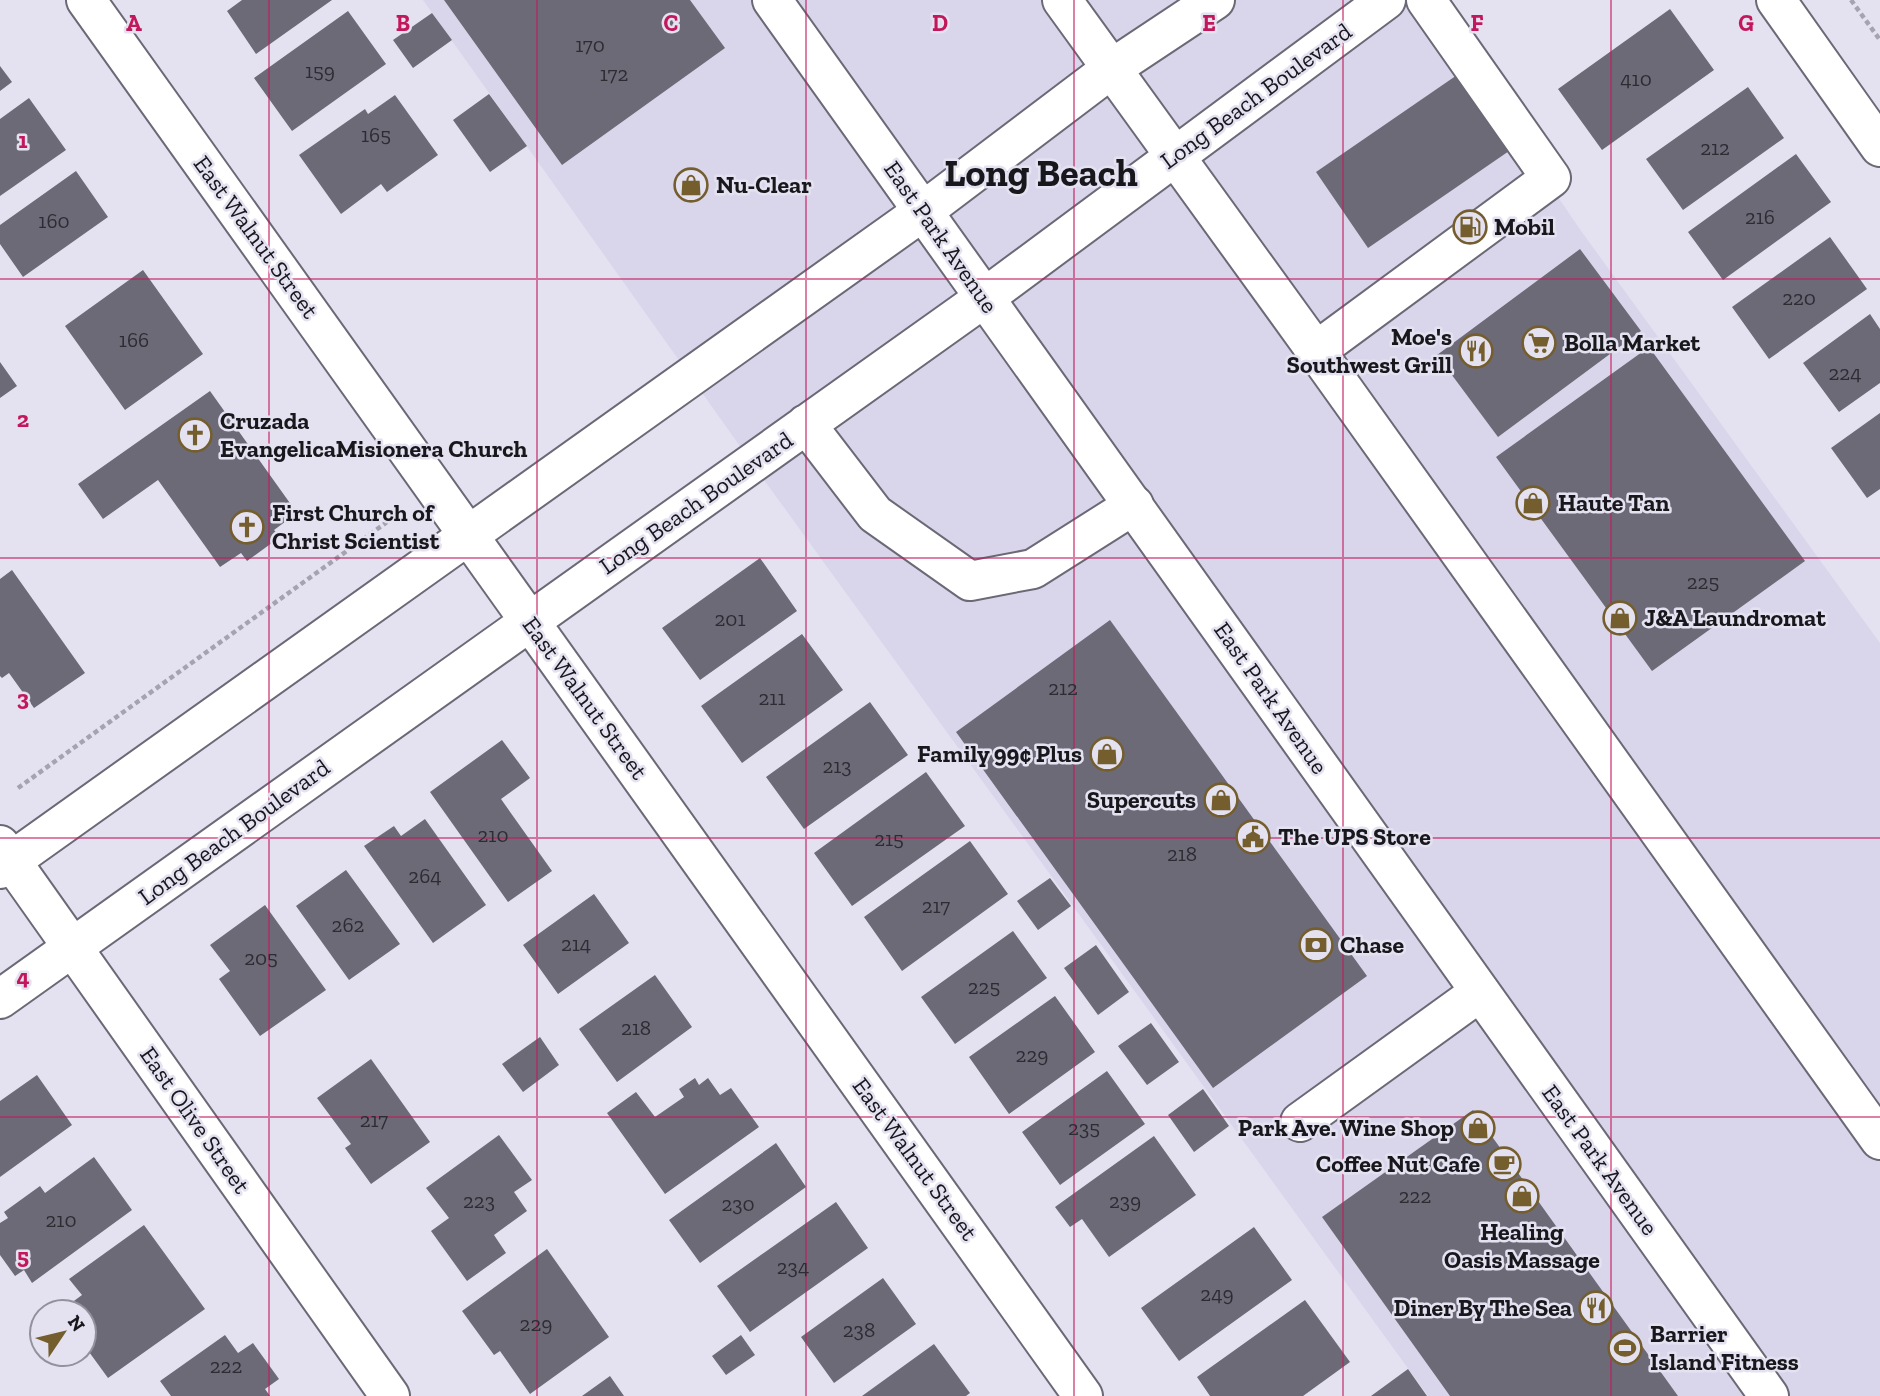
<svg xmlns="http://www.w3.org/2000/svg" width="1880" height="1396" viewBox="0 0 1880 1396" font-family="'Zilla Slab',serif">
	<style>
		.built { fill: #d9d6ec }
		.building { fill: #6d6a77 }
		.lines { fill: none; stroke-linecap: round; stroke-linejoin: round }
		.minor-casing { stroke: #6b6975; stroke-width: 42 }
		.major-casing { stroke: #6b6975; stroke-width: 42 }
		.highway-casing { stroke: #6b6975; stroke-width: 42 }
		.path { stroke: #a4a3af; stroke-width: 4.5; stroke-dasharray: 5 3.5; stroke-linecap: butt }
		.minor { stroke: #fff; stroke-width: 38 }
		.major { stroke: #fff; stroke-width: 38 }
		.highway { stroke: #fff; stroke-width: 38 }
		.grid { fill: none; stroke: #c2185b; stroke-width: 2; stroke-opacity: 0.55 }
		.labels { text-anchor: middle; stroke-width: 5; stroke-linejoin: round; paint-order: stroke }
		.number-label { font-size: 21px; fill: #2d2c33 }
		.street-label { font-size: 24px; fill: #18171c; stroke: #e4e2f1 }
		.poi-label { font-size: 24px; font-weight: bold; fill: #18171c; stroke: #e4e2f1; text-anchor: start }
		.town-label { font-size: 38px; font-weight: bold; fill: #18171c; stroke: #e4e2f1 }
		.grid-label { font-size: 23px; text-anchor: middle; font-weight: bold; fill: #c2185b; stroke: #e4e2f1; stroke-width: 5; stroke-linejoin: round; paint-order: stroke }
	</style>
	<rect width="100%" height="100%" fill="#e4e2f1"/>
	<path class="built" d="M423,0H1425L1579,228L1880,643V1396H1428L759,473Z"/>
	<path class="building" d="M242,0H332L256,54L227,11Z
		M444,0H690L725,48L562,165Z
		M1670,9L1714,70L1602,150L1558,89Z
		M348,11L386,64L292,131L254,78Z
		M432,13L452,40L413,68L393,40Z
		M0,66L12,82L0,91Z
		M1460,73L1512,149L1368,248L1316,172Z
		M1748,87L1784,138L1683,210L1646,159Z
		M489,94L527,146L490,172L453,120Z
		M395,95L438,155L387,192L381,184L341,214L299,155L365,109L368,114Z
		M29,98L66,150L0,196V119Z
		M1796,154L1831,202L1723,280L1688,232Z
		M76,171L108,217L23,277L0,244V225Z
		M1830,237L1867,289L1769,359L1732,307Z
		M1580,249L1641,331L1498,437L1437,355Z
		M143,270L203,354L125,410L65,326Z
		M1870,314L1880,329V383L1839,412L1803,363Z
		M1649,347L1805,561L1652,671L1496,457Z
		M0,362L17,386L0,398Z
		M210,391L297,513L274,530L280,537L247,561L241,553L220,567L158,480L103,519L78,484Z
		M1880,413V489L1867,498L1831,448Z
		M760,558L797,611L700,680L662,628Z
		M12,570L85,673L34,708L9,673L2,678L0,676V579Z
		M1110,620L1367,976L1213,1088L956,732Z
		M802,634L843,690L742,763L701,706Z
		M870,702L908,755L804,829L766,777Z
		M502,740L530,778L501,799L552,871L508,902L430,792Z
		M926,772L965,826L852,906L814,853Z
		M425,819L486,905L433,943L364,846L394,826L401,836Z
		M970,841L1008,894L902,971L864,917Z
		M346,870L400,944L349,980L296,906Z
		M1050,878L1071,906L1038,930L1017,901Z
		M594,894L629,943L558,994L523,945Z
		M265,905L326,990L260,1036L219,979L230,971L210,945Z
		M1013,931L1047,978L955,1044L921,997Z
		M1096,945L1129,992L1098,1015L1064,968Z
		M655,975L692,1027L617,1082L579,1029Z
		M1055,996L1095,1052L1009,1114L969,1057Z
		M1151,1023L1179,1062L1147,1085L1118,1046Z
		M540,1037L559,1065L523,1092L502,1064Z
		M371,1059L430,1142L371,1184L345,1148L351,1144L317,1098Z
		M1107,1071L1145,1124L1060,1185L1022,1132Z
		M37,1075L72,1125L0,1177V1101Z
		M695,1078L699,1085L708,1078L720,1095L731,1088L759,1127L665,1194L607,1113L636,1092L655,1117L684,1097L679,1089Z
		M1203,1089L1229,1126L1194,1152L1168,1115Z
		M1473,1110L1596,1282L1678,1396H1450L1322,1217Z
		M499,1135L532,1180L514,1192L527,1211L494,1235L506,1253L467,1281L431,1231L449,1218L426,1188Z
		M1154,1136L1196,1195L1109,1257L1082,1219L1070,1227L1055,1207Z
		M776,1143L806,1187L700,1263L669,1220Z
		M94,1157L132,1210L32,1283L24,1270L15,1276L0,1255V1223L8,1218L4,1212L40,1186L45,1193Z
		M836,1202L868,1248L750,1332L717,1286Z
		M144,1225L205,1309L108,1378L84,1345V1312H59L82,1295L69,1279Z
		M1254,1227L1292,1280L1179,1361L1141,1308Z
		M547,1249L609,1337L530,1394L500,1351L494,1355L462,1311Z
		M883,1278L916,1324L834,1383L801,1337Z
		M1305,1300L1350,1362L1303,1396H1210L1197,1377Z
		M225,1335L238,1353L253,1343L279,1379L265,1389L270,1396H171L160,1381Z
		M741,1335L755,1355L726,1375L712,1356Z
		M934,1344L970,1393L966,1396H862Z
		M1408,1369L1427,1396H1371Z
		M610,1376L624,1396H582Z"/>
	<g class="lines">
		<defs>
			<path id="minor" d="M86,0L1083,1396
				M1776,0L1880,147
				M1316,351L1551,178L1426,0
				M806,424L875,514L970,581L1033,569L1134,505
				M0,845L390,1396
				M0,869L922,212
				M0,999L984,298
				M1300,1122L1480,992"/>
			<path id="major" d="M922,212L1111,69L1215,0
				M984,298L1386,0"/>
			<path id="highway" d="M772,0L1769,1396
				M1062,0L1316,351L1880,1140"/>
		</defs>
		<use href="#minor" class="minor-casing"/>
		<use href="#major" class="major-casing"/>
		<use href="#highway" class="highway-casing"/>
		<path class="path" d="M1851,0L1880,40
			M18,788L387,522"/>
		<use href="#minor" class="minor"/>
		<use href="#major" class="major"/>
		<use href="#highway" class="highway"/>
	</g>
	<path class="grid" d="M269,0V1396M537,0V1396M806,0V1396M1074,0V1396M1343,0V1396M1611,0V1396M0,279H1880M0,558H1880M0,838H1880M0,1117H1880"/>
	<defs>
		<symbol id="shop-ring" viewBox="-11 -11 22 22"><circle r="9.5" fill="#e4e2f1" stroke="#755e2e" stroke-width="1.5"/><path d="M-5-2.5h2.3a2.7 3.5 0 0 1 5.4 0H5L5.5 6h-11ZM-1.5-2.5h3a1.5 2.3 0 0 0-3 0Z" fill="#755e2e"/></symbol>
		<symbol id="fuel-ring" viewBox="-11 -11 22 22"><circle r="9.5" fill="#e4e2f1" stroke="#755e2e" stroke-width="1.5"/><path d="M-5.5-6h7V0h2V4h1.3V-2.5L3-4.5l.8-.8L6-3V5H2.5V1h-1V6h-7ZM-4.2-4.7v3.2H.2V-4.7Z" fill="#755e2e"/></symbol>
		<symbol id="supermarket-ring" viewBox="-11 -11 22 22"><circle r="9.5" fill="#e4e2f1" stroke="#755e2e" stroke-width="1.5"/><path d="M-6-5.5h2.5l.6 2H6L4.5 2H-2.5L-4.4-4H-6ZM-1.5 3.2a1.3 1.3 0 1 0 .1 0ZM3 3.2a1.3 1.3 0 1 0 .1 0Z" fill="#755e2e"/></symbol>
		<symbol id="restaurant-ring" viewBox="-11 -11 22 22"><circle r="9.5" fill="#e4e2f1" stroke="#755e2e" stroke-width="1.5"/><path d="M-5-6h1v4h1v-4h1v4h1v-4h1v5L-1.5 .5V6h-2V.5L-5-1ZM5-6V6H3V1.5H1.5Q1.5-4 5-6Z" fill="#755e2e"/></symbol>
		<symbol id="church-ring" viewBox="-11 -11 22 22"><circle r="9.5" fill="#e4e2f1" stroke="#755e2e" stroke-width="1.5"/><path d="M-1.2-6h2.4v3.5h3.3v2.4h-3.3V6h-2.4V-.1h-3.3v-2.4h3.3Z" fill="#755e2e"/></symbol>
		<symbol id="civic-ring" viewBox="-11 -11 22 22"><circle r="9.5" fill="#e4e2f1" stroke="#755e2e" stroke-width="1.5"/><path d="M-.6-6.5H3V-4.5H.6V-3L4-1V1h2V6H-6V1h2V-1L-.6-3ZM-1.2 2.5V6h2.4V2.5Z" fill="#755e2e"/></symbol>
		<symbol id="bank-ring" viewBox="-11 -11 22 22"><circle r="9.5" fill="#e4e2f1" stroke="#755e2e" stroke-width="1.5"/><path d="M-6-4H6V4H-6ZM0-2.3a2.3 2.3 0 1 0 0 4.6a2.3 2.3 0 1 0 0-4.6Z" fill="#755e2e"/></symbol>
		<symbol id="cafe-ring" viewBox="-11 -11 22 22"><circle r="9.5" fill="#e4e2f1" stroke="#755e2e" stroke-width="1.5"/><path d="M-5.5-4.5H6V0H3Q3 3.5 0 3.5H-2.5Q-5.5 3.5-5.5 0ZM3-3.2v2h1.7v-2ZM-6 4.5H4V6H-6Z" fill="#755e2e"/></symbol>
		<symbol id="stadium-ring" viewBox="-11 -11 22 22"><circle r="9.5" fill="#e4e2f1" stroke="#755e2e" stroke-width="1.5"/><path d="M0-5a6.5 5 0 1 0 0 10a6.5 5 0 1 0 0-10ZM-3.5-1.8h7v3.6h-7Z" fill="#755e2e"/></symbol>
	</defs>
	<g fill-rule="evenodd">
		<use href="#shop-ring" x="672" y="166" width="38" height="38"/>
		<use href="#fuel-ring" x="1451" y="208" width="38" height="38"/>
		<use href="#supermarket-ring" x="1520" y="324" width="38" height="38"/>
		<use href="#restaurant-ring" x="1457" y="332" width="38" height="38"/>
		<use href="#church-ring" x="176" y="416" width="38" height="38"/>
		<use href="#shop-ring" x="1514" y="484" width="38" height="38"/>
		<use href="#church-ring" x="228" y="508" width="38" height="38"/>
		<use href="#shop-ring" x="1601" y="599" width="38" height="38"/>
		<use href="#shop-ring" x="1088" y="735" width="38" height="38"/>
		<use href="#shop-ring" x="1202" y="781" width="38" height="38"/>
		<use href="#civic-ring" x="1234" y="818" width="38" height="38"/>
		<use href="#bank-ring" x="1297" y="926" width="38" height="38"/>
		<use href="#shop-ring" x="1459" y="1109" width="38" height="38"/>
		<use href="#cafe-ring" x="1485" y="1145" width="38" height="38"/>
		<use href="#shop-ring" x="1503" y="1177" width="38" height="38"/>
		<use href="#restaurant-ring" x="1577" y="1289" width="38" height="38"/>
		<use href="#stadium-ring" x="1606" y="1329" width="38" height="38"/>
	</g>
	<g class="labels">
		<g class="number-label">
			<text x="590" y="52">170</text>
			<text x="320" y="78">159</text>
			<text x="614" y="81">172</text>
			<text x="1636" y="86">410</text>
			<text x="376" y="142">165</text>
			<text x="1715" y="155">212</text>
			<text x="1760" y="224">216</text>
			<text x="54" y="228">160</text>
			<text x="1799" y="305">220</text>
			<text x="134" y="347">166</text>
			<text x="1845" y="380">224</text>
			<text x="1703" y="589">225</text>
			<text x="730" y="626">201</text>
			<text x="1063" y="695">212</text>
			<text x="772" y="705">211</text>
			<text x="837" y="773">213</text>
			<text x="493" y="842">210</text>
			<text x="889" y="846">215</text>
			<text x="1182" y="861">218</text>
			<text x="425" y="883">264</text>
			<text x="936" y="913">217</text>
			<text x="348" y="932">262</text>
			<text x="576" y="951">214</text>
			<text x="261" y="965">205</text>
			<text x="984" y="994">225</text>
			<text x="636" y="1035">218</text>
			<text x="1032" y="1062">229</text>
			<text x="374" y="1127">217</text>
			<text x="1084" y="1135">235</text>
			<text x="1415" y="1203">222</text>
			<text x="479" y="1208">223</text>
			<text x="1125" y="1208">239</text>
			<text x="738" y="1211">230</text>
			<text x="61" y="1227">210</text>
			<text x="793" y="1274">234</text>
			<text x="1217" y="1301">249</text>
			<text x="536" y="1331">229</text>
			<text x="859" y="1337">238</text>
			<text x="226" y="1373">222</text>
		</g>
		<g class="street-label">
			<text transform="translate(1256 96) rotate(-36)" y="8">Long Beach Boulevard</text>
			<text transform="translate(256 237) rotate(54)" y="8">East Walnut Street</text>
			<text transform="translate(941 237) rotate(55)" y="8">East Park Avenue</text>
			<text transform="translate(696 503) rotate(-35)" y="8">Long Beach Boulevard</text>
			<text transform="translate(585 698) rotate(54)" y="8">East Walnut Street</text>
			<text transform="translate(1271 698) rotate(55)" y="8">East Park Avenue</text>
			<text transform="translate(234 832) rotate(-36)" y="8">Long Beach Boulevard</text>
			<text transform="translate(195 1120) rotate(55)" y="8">East Olive Street</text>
			<text transform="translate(915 1159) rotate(54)" y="8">East Walnut Street</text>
			<text transform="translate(1600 1160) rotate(54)" y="8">East Park Avenue</text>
		</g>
		<g class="poi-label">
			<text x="716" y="193">Nu-Clear</text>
			<text x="1494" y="235">Mobil</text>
			<text x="1452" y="345" text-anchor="end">Moe's<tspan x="1452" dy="28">Southwest Grill</tspan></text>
			<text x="1564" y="351">Bolla Market</text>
			<text x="220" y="429">Cruzada<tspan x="220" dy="28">EvangelicaMisionera Church</tspan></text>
			<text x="1558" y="511">Haute Tan</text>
			<text x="272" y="521">First Church of<tspan x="272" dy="28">Christ Scientist</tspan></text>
			<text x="1644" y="626">J&amp;A Laundromat</text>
			<text x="1082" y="762" text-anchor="end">Family 99¢ Plus</text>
			<text x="1196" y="808" text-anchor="end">Supercuts</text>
			<text x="1278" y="845">The UPS Store</text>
			<text x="1340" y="953">Chase</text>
			<text x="1454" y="1136" text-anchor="end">Park Ave. Wine Shop</text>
			<text x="1480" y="1172" text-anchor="end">Coffee Nut Cafe</text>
			<text x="1522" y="1240" text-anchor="middle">Healing<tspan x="1522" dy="28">Oasis Massage</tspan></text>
			<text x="1572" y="1316" text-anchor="end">Diner By The Sea</text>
			<text x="1650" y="1342">Barrier<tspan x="1650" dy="28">Island Fitness</tspan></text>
		</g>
		<g class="town-label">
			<text x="1041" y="186">Long Beach</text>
		</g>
	</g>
	<g class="grid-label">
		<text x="134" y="31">A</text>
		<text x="403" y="31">B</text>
		<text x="671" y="31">C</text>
		<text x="940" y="31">D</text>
		<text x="1209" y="31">E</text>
		<text x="1477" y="31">F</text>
		<text x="1746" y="31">G</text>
		<text x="23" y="148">1</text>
		<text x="23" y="427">2</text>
		<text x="23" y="706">3</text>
		<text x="23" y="985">4</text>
		<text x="23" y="1264">5</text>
	</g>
	<g transform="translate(63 1333) rotate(55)"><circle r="33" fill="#e4e2f1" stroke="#92919c" stroke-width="2"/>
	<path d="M0-5L12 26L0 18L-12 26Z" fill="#755e2e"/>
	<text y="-10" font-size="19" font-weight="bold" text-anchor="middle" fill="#18171c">N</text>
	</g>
</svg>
